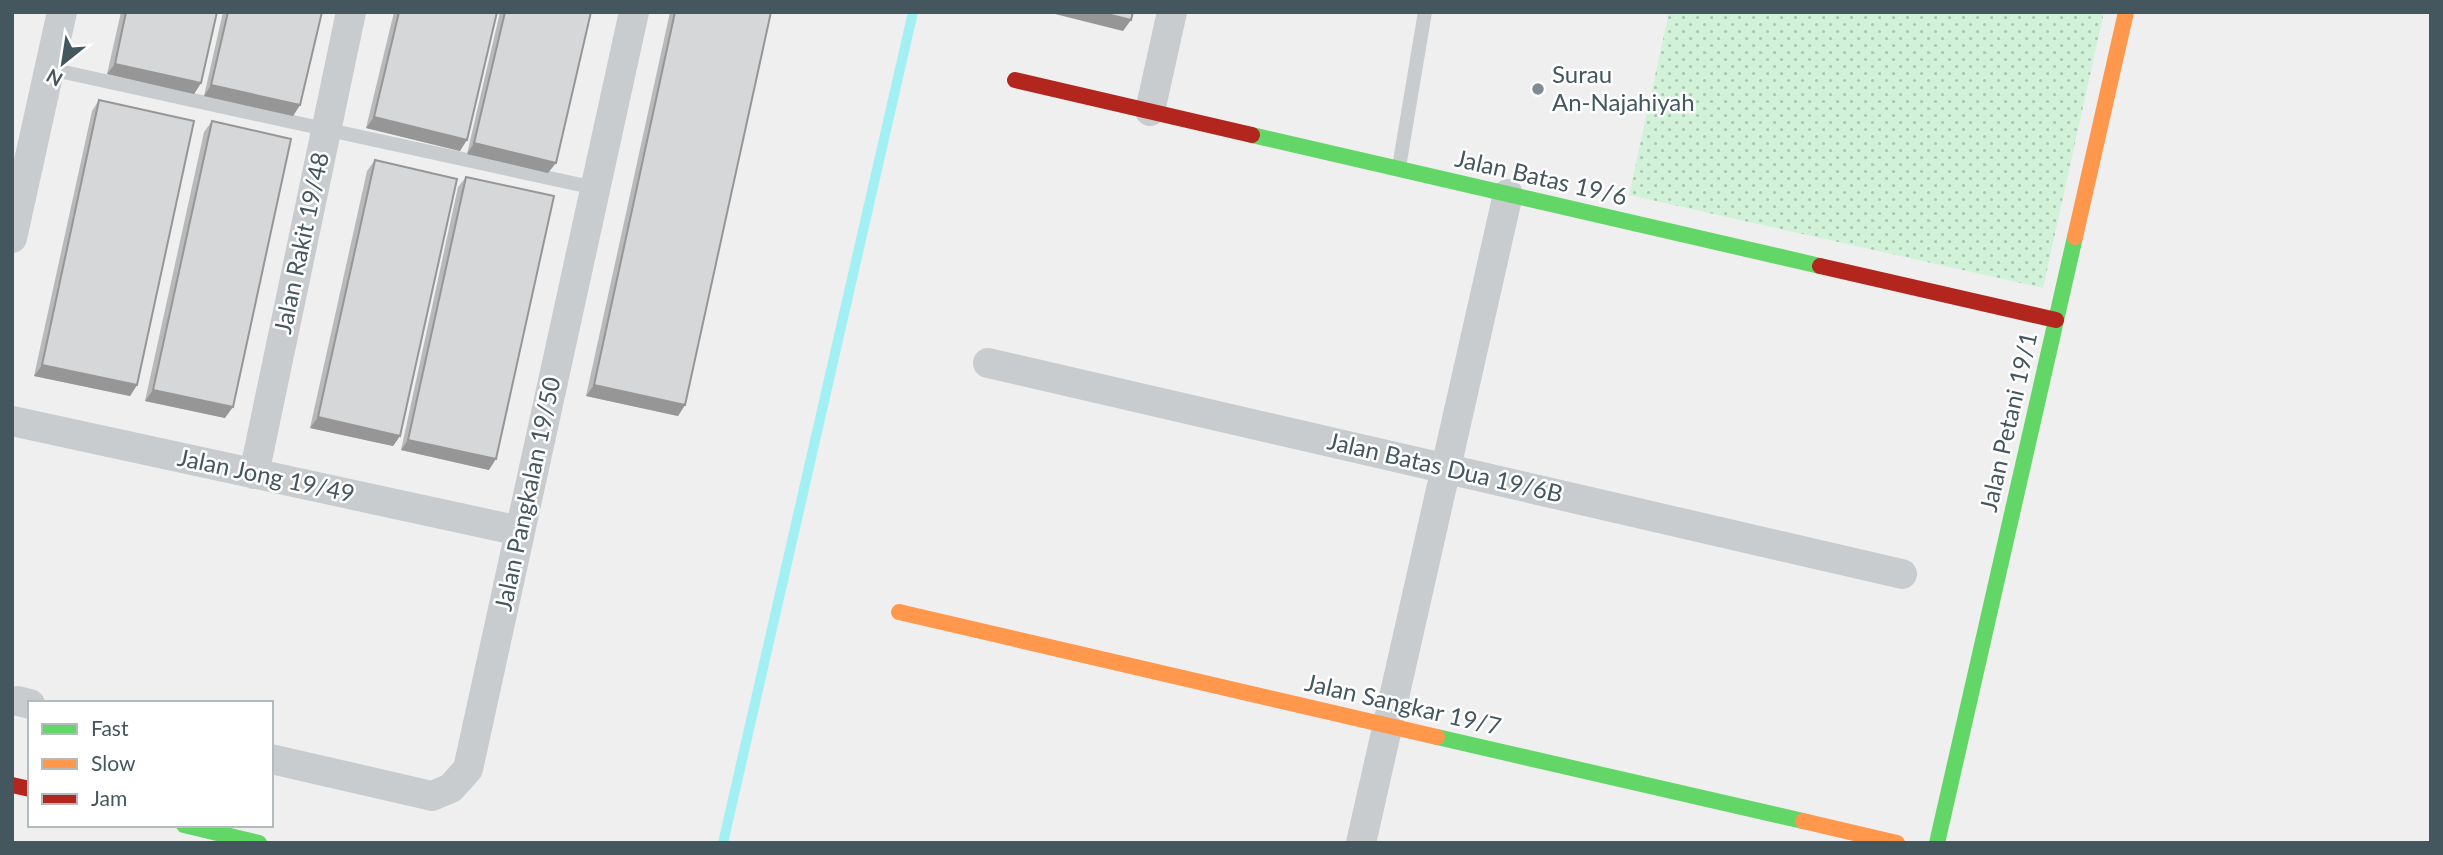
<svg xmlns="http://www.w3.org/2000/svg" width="2443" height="855" viewBox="0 0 2443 855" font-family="Lato,sans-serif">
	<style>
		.green { fill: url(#green-dots) }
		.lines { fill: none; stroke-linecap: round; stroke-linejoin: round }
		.stream { stroke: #a2f0f4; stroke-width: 10 }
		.lane { stroke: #c8ccce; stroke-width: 14 }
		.street { stroke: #c8ccce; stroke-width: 30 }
		.fast { stroke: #63d668; stroke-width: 16 }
		.slow { stroke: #ff974d; stroke-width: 16 }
		.jam { stroke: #b3261e; stroke-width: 16 }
		.wall { fill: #b8b9ba }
		.shaded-wall { fill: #969697 }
		.building { fill: #d6d7d8; stroke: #969697; stroke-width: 2 }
		.poi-dot { fill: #808c91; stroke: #fff; stroke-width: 2.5 }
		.labels { text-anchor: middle; stroke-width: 5; stroke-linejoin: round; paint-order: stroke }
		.poi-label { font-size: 24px; fill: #44565e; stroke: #fff; text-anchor: start }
		.street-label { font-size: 24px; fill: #44565e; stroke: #fff }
	</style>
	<defs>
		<pattern id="green-dots" width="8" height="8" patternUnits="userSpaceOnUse" patternTransform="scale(1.75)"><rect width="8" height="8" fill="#d1f2d8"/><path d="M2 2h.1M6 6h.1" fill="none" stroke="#abc7b2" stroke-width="1.8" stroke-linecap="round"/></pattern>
	</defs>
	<rect width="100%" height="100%" fill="#f0efef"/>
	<path class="green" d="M1669,12H2104L2043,288L1629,195Z"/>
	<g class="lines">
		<path class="stream" d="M723,843L913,12"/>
		<path class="lane" d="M50,69L595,188
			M1399,167L1425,12"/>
		<path class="street" d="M1150,111L1172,12
			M12,238L62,12
			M988,363L1902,574
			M12,421L520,531
			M254,474L351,12
			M18,701L30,704
			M271,759L432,796L451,788L468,769L634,12
			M1361,843L1508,194"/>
		<path class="fast" d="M1252,135L1820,266
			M1437,737L1803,821
			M184,825L259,843
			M1937,843L2075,237"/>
		<path class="slow" d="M2075,237L2126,12
			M899,612L1437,737
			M1803,821L1897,843"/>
		<path class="jam" d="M1015,80L1252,135
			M1820,266L2056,320
			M12,785L30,789"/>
	</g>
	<path class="wall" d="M121,12H217L201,83L194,94L107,74Z
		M223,12H322L300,105L293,116L204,96Z
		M394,12H497L460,151L366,128Z
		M500,12H591L548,173L467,154Z
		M670,12H771L685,405L678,416L586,396Z
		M99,100L137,385L130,396L34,376L92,111Z
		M212,121L225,418L145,401L204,132Z
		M375,160L400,436L393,446L310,428L367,171Z
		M466,177L489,470L401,450L458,187Z"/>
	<path class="shaded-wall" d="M1047,12H1099L1131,20L1123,31Z
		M115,64L201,83L194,94L107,74Z
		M211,85L300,105L293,116L204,96Z
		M374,117L467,140L460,151L366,128Z
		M474,143L556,163L548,173L467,154Z
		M42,365L137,385L130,396L34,376Z
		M594,385L685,405L678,416L586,396Z
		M153,390L233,407L225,418L145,401Z
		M318,417L400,436L393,446L310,428Z
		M408,440L496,459L489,470L401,450Z"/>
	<path class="building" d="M126,12H217L201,83L115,64Z
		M228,12H322L300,105L211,85Z
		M399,12H497L467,140L374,117Z
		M505,12H591L556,163L474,143Z
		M675,12H771L685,405L594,385Z
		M1099,12H1133L1131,20Z
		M99,100L194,121L137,385L42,365Z
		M212,121L291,139L233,407L153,390Z
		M375,160L457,179L400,436L318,417Z
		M466,177L554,196L496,459L408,440Z"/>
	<circle class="poi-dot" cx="1538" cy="89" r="7"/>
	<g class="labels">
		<g class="poi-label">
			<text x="1552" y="83">Surau<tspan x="1552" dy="28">An-Najahiyah</tspan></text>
		</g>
		<g class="street-label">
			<text transform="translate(1541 178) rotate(13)" y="8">Jalan Batas 19/6</text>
			<text transform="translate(302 243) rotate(-78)" y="8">Jalan Rakit 19/48</text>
			<text transform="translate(2009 422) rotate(-77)" y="8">Jalan Petani 19/1</text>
			<text transform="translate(1445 468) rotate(13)" y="8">Jalan Batas Dua 19/6B</text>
			<text transform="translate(266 476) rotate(12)" y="8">Jalan Jong 19/49</text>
			<text transform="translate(528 494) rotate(-78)" y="8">Jalan Pangkalan 19/50</text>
			<text transform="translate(1403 705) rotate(13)" y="8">Jalan Sangkar 19/7</text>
		</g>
	</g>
	<rect width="2443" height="855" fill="none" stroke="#44565e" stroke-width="28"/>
	<rect x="28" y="701" width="245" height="126" fill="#ffffff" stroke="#b4bbbf" stroke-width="2"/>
	<rect x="42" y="724" width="35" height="10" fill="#63d668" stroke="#b4bbbf" stroke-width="2"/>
	<text x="91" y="736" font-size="21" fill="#44565e">Fast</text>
	<rect x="42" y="759" width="35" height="10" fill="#ff974d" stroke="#b4bbbf" stroke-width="2"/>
	<text x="91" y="771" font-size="21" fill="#44565e">Slow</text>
	<rect x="42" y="794" width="35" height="10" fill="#b3261e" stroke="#b4bbbf" stroke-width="2"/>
	<text x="91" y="806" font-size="21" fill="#44565e">Jam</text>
	<g transform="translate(63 63) rotate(210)" stroke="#ffffff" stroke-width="5" paint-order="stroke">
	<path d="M0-5L12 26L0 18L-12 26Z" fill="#44565e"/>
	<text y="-10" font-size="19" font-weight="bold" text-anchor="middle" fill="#44565e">N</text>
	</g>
</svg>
